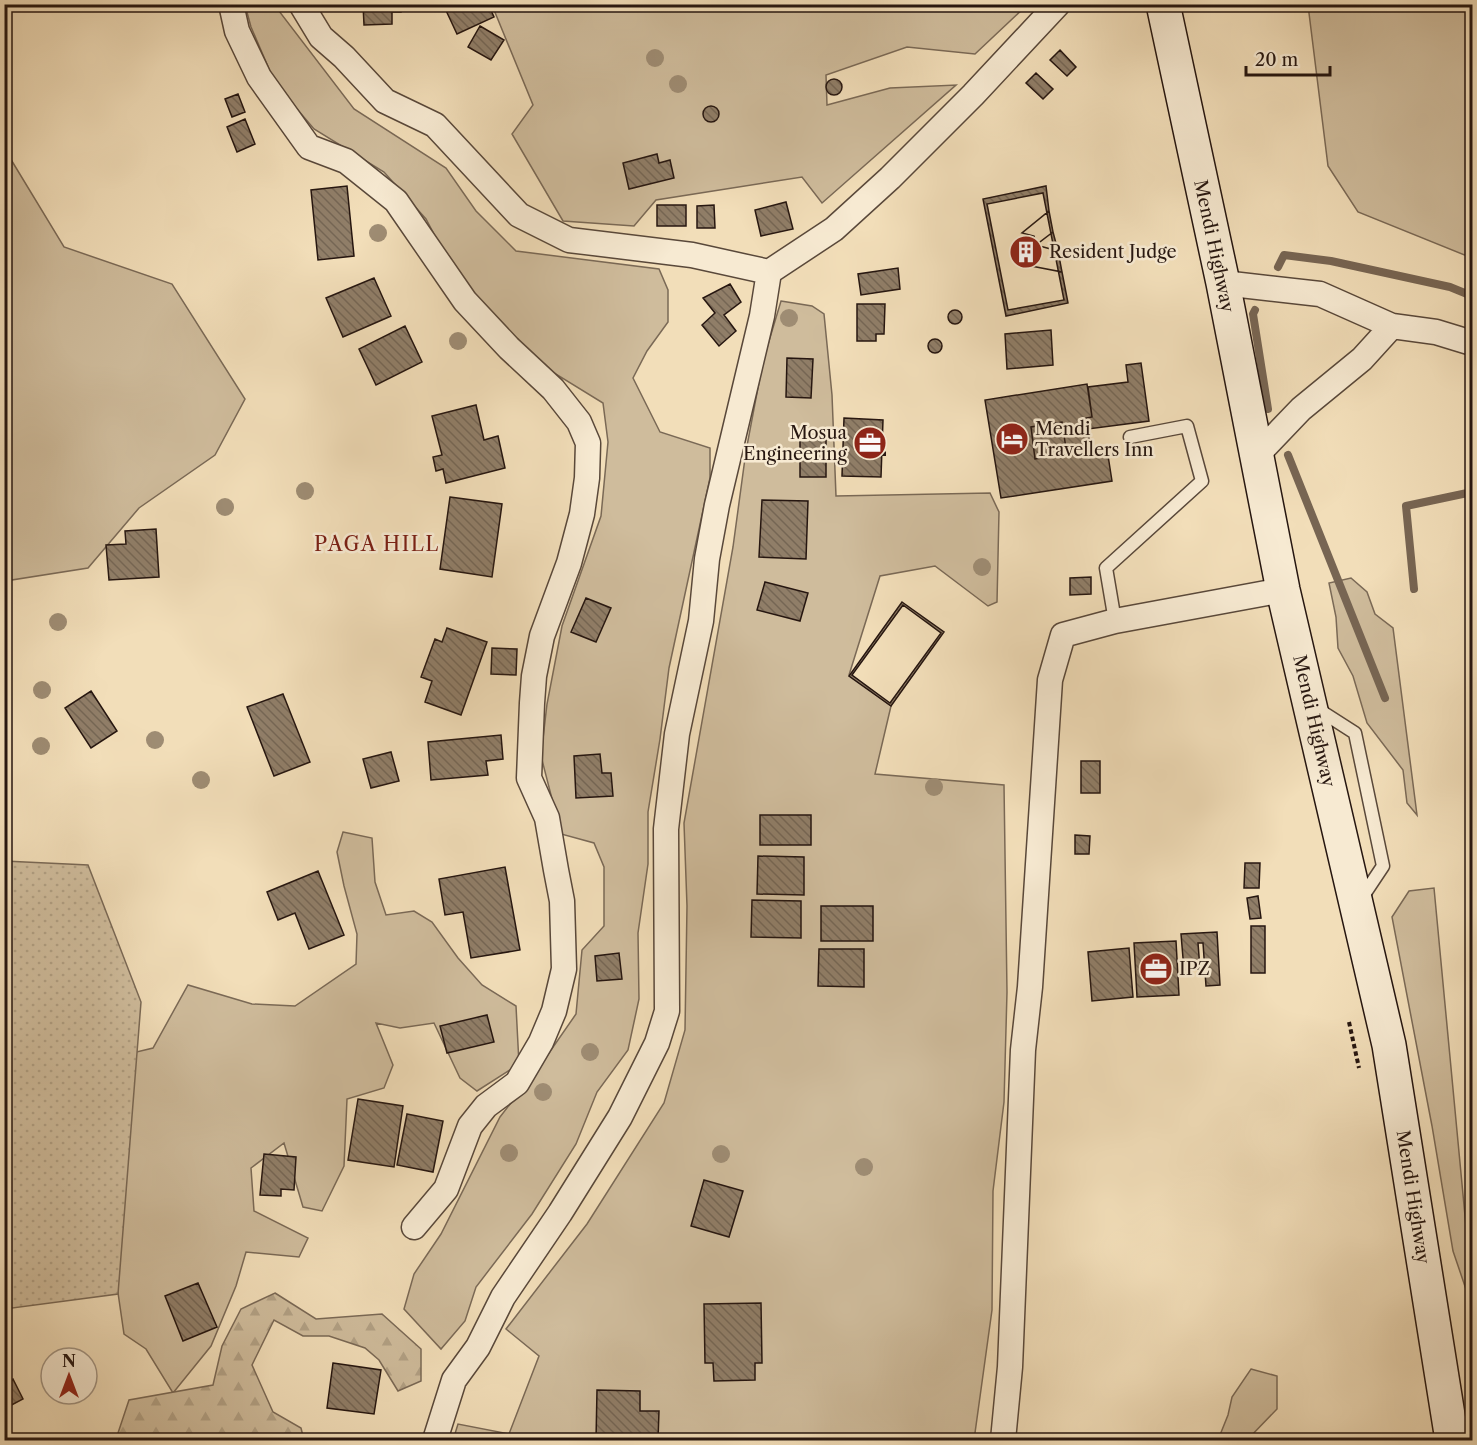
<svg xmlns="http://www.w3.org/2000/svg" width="1477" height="1445" viewBox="0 0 1477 1445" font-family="'Libre Caslon Text',serif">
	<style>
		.grass { fill: #cfbc9c; stroke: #7a6956; stroke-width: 1.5 }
		.forest { fill: url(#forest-firs); stroke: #7a6956; stroke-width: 1.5 }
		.garden { fill: url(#garden-dots); stroke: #7a6956; stroke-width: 1.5 }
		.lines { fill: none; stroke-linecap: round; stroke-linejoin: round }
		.stream { stroke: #776553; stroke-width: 8 }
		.building { fill: url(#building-back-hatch); stroke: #261610; stroke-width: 1.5; fill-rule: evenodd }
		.service-casing { stroke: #59483a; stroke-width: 15 }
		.minor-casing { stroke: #59483a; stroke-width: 27 }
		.secondary-casing { stroke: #261610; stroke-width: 36 }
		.path { stroke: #261610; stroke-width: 4; stroke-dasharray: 4.5 3; stroke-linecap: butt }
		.service { stroke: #f7ead2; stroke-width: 12 }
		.minor { stroke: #f7ead2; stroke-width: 24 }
		.secondary { stroke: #f7ead2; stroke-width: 33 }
		.tree { fill: #9e8c73 }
		.labels { text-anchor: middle; stroke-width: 5; stroke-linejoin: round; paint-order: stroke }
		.street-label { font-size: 18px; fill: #261610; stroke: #f7ead2 }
		.poi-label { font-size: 18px; fill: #261610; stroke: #f7ead2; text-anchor: start }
		.neighbourhood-label { font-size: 20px; letter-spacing: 1.5px; fill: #7a1f14; stroke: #f7ead2 }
	</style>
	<defs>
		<pattern id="forest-firs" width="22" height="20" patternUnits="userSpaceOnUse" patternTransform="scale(1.5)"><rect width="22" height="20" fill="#cfbc9c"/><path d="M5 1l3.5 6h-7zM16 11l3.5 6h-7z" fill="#b2a185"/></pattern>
		<pattern id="garden-dots" width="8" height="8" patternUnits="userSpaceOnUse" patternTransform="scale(1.5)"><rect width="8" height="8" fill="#cfbc9c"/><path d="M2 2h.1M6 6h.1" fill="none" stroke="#b2a185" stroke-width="1.8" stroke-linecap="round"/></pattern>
		<pattern id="building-back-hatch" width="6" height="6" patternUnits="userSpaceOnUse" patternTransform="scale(1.5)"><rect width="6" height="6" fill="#907e68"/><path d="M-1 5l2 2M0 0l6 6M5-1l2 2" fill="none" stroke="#756654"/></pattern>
	</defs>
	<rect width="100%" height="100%" fill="#f2deb9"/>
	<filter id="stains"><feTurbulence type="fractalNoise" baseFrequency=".00333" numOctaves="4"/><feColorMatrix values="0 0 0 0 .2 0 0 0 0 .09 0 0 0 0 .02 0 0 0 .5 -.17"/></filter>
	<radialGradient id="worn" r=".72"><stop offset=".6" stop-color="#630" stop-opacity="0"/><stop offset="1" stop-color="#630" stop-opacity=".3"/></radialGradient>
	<path class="grass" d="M245,5H272L276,7L354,109L446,168L476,211L516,251L659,269L668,290V322L647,351L633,378L660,432L710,448V478L669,668L660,739L648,812V864L638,933L639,999L628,1050L597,1092L576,1144L532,1214L476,1287L465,1321L441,1349L404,1309L414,1274L441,1234L500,1117L542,1063L576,1014L582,950L604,926V867L594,843L561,834L541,756L547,704L562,626L601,516L608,442L603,403L554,373L496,321L456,276L426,219L384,172L314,129L275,83L251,27Z
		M492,5H1027L975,54L907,47L826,75L827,105L890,88L956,85L822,203L802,177L656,200L634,226L563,221L512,134L533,105Z
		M1308,5H1472V258L1358,212L1328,166Z
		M4,148L64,247L172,284L245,399L215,455L139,508L88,568L5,581Z
		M781,301L812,306L824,314L832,395L836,496L990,493L999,512L997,602L988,606L935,566L880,576L849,675L891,706L875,774L1004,785L1007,992L1004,1102L993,1191L992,1310L974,1440H453L458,1424L509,1434L539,1356L506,1329L587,1224L664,1103L685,1030L687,906L684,823L733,547L746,451L763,361Z
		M1351,578L1367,592L1375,614L1393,628L1417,815L1407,803L1403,770L1367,723L1353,676L1338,648L1336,617L1329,583Z
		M343,832L372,838L375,882L386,915L414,911L432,922L458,958L482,985L516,1006L519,1064L477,1091L460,1078L434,1023L400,1028L376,1023L393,1065L384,1088L347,1099L344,1166L322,1211L303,1207L284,1143L251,1168L254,1211L308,1238L299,1257L246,1252L236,1286L211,1346L173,1393L146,1349L124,1334L116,1279L132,1053L153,1048L188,985L252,1004L295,1006L356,964L357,934L344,886L337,852Z
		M1434,888L1469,1258L1472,1272V1307L1453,1251L1432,1126L1392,917L1409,891Z
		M1251,1369L1277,1376V1409L1247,1440H1218L1228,1415L1232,1397Z"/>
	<path class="forest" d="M275,1293L316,1319L382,1314L421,1349V1381L398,1391L379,1360L365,1348L329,1336H303L274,1320L252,1365L273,1412L301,1428L304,1440H120L118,1433L129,1400L213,1385L222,1346L241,1309Z"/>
	<path class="garden" d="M4,861L88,865L141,1002L118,1294L5,1309Z"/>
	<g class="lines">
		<path class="stream" d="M1278,267L1284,255L1331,261L1450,287L1472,296
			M1255,310L1253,314L1268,409
			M1288,455L1385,698
			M1414,589L1406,506L1472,492"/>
	</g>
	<path class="building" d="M363,4H401V12H392V24L364,25Z
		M443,4H488L494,17L457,34Z
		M480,26L504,40L491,60L468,47Z
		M1060,50L1076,67L1067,76L1050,60Z
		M1036,73L1053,89L1043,99L1026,83Z
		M826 87a8 8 0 1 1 16 0a8 8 0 1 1-16 0Z
		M238,94L245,112L232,117L225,99Z
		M703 114a8 8 0 1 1 16 0a8 8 0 1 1-16 0Z
		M245,119L255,144L237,152L227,127Z
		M657,154L659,163L670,160L674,178L629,189L623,163Z
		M347,186L354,256L318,260L311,190Z
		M1046,186L1049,211L1022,233L1034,236L1039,256L1031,266L1062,272L1068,303L1006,316L983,199Z
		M1043,193L1064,300L1008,310L987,204Z
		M786,202L793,229L761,236L755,210Z
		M657,205H686V226H657Z
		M714,205L715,228H697V206Z
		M1049,211L1053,232L1036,245L1034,236L1022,233Z
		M1053,232L1058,251L1036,245Z
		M1036,245L1058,251L1062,272L1031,266L1039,256Z
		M898,268L900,289L861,295L858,274Z
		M374,278L391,316L343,337L326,298Z
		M730,284L741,302L724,315L736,331L719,346L702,325L715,313L703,298Z
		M857,304H885L884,334H876V341H857Z
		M948 317a7 7 0 1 1 14 0a7 7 0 1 1-14 0Z
		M405,326L422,362L376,385L359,349Z
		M1051,330L1053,365L1007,369L1005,334Z
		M928 346a7 7 0 1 1 14 0a7 7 0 1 1-14 0Z
		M787,358L813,359L811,398L786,397Z
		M1141,363L1149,421L1088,429L1086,418L1092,417L1088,387L1128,382L1126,365Z
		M1087,384L1092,417L1086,418L1091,451L1107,449L1112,481L1001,498L985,400ZM1062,422L1067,455L1035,459L1031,427Z
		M476,405L484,440L498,436L505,468L446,483L443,469L436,471L433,457L442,455L432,416Z
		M844,418L883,420L881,477L842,476Z
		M1062,422L1067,455L1035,459L1031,427Z
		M800,431H826V477H800Z
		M450,497L502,504L492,577L440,569Z
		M762,500L808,501L806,559L759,557Z
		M156,529L159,577L109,580L106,545L126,544L125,531Z
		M1091,577V594L1070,595V578Z
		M765,582L808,593L800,621L757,610Z
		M586,598L611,608L596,642L571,632Z
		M902,602L944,632L891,706L849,676Z
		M903,605L941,633L890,703L852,675Z
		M447,628L487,642L461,715L425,702L432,681L421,677L435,639L442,642Z
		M492,648L517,649L516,675L491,674Z
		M91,691L117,731L91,748L65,708Z
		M283,694L310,762L274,776L247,707Z
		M501,735L503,759L486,761L488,775L431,780L428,742Z
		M391,752L399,781L371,788L363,759Z
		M600,754L602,773H611L613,796L576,798L574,756Z
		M1081,761H1100V793H1081Z
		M760,815H811V845H760Z
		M1075,835L1090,836L1089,854H1075Z
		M758,856L804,857V895L757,894Z
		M1245,863H1260L1259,888H1244Z
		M505,867L520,950L471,958L463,912L445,915L439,879Z
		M318,871L344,935L309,949L295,913L278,920L267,892Z
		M1258,896L1261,918L1250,919L1247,898Z
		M752,900L801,901V938L751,937Z
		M821,906H873V941H821Z
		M1251,926H1265V973H1251Z
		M1217,932L1220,985L1206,986L1203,943H1198L1200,969L1184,970L1181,934Z
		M1176,941L1179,995L1137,997L1134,943Z
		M1129,948L1133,997L1092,1001L1088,952Z
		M819,949H864V987L818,986Z
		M619,953L622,979L597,981L595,956Z
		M487,1015L494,1042L447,1053L440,1026Z
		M358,1099L403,1106L394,1167L348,1160Z
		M407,1114L443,1121L433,1172L397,1165Z
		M264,1154L296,1157L294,1190L281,1189V1196L260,1195Z
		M704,1180L743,1191L729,1237L691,1226Z
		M198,1283L217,1327L183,1341L165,1296Z
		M761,1303L762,1363H755V1380L714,1381L713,1363H705L704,1304Z
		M333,1363L381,1370L374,1414L327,1408Z
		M13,1379L23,1399L4,1409V1383Z
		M597,1390L640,1391V1411H659L658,1440H596Z"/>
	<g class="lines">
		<defs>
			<path id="service" d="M1115,621L1106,568L1202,481L1187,426L1130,437
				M1316,708L1355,733L1383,866L1361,899"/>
			<path id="minor" d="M231,4L237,31L259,77L309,147L346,161L396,201L465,301L509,348L553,389L579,422L588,443L587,478L582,514L569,563L542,636L534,676L532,703L529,778L547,818L556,870L562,901L564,969L554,1011L541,1042L517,1083L486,1106L470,1126L446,1189L414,1227
				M301,4L321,37L344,57L385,101L435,125L519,215L569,240L692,255L769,272L834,229L890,178L973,95L1058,4
				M1223,283L1320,294L1392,326L1436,332L1472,343
				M1256,456L1301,409L1362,359L1392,326
				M435,1440L454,1380L478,1347L503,1297L560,1213L620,1117L657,1043L667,1011L666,829L677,734L701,621L707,559L717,505L762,316L769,272
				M1003,1440L1010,1367L1023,1050L1030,987L1050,680L1063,635L1115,621L1283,590"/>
			<path id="secondary" d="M1163,4L1223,283L1283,590L1389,1045L1452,1440"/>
		</defs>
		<use href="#service" class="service-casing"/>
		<use href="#minor" class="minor-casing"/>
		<use href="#secondary" class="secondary-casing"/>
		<path class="path" d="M884,456V444
			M1349,1022L1359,1068"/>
		<use href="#service" class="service"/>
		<use href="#minor" class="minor"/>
		<use href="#secondary" class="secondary"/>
	</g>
	<g class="tree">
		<circle cx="655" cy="58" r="9"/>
		<circle cx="678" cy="84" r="9"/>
		<circle cx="378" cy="233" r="9"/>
		<circle cx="789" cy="318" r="9"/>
		<circle cx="458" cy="341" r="9"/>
		<circle cx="305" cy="491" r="9"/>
		<circle cx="225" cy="507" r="9"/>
		<circle cx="982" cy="567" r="9"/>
		<circle cx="58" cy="622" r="9"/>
		<circle cx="42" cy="690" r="9"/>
		<circle cx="155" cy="740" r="9"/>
		<circle cx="41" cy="746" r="9"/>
		<circle cx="201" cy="780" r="9"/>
		<circle cx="934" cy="787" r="9"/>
		<circle cx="590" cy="1052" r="9"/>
		<circle cx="543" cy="1092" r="9"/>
		<circle cx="509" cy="1153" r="9"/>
		<circle cx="721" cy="1154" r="9"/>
		<circle cx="864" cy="1167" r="9"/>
	</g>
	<defs>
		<symbol id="building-disc" viewBox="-11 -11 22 22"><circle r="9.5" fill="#8f2418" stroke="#f7ead2"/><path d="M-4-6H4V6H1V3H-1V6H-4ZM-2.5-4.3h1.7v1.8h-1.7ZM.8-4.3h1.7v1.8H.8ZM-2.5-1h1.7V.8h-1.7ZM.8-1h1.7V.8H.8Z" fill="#fff"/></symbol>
		<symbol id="hotel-disc" viewBox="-11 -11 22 22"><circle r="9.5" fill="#8f2418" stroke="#f7ead2"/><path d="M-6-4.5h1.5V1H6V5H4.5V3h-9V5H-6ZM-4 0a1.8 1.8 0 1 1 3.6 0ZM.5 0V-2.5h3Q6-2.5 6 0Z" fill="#fff"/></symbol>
		<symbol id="office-disc" viewBox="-11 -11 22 22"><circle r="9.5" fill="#8f2418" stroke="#f7ead2"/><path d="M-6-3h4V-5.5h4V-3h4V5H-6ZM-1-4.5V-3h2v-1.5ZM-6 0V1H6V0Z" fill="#fff"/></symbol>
	</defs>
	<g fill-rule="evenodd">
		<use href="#building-disc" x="1007" y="233" width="38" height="38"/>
		<use href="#hotel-disc" x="993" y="420" width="38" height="38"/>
		<use href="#office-disc" x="851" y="424" width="38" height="38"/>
		<use href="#office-disc" x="1137" y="950" width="38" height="38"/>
	</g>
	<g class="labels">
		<g class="street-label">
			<text transform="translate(1214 246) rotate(78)" y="6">Mendi Highway</text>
			<text transform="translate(1314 721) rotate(77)" y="6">Mendi Highway</text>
			<text transform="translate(1413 1197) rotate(81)" y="6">Mendi Highway</text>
		</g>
		<g class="poi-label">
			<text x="1049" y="258">Resident Judge</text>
			<text x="1035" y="435">Mendi<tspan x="1035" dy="21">Travellers Inn</tspan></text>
			<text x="847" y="439" text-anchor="end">Mosua<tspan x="847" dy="21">Engineering</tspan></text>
			<text x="1179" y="975">IPZ</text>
		</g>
		<g class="neighbourhood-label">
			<text x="377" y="551">PAGA HILL</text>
		</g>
	</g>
	<rect width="1477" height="1445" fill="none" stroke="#f2deb9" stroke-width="24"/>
	<rect x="6" y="6" width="1465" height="1433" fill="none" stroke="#261610" stroke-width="3"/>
	<rect x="12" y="12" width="1453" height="1421" fill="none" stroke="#261610" stroke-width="1.5"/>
	<g transform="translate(69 1376)"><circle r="28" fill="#f7ead2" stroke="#a39584" stroke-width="1.5"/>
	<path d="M0-4.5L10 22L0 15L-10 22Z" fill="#8f2418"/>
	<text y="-9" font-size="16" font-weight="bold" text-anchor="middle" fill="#261610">N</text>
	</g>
	<path d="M1246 66v9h84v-9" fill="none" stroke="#261610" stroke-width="3"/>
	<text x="1255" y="66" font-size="18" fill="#261610" stroke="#f7ead2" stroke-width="4.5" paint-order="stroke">20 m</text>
	<rect width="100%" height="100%" filter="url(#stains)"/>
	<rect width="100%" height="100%" fill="url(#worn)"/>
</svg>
